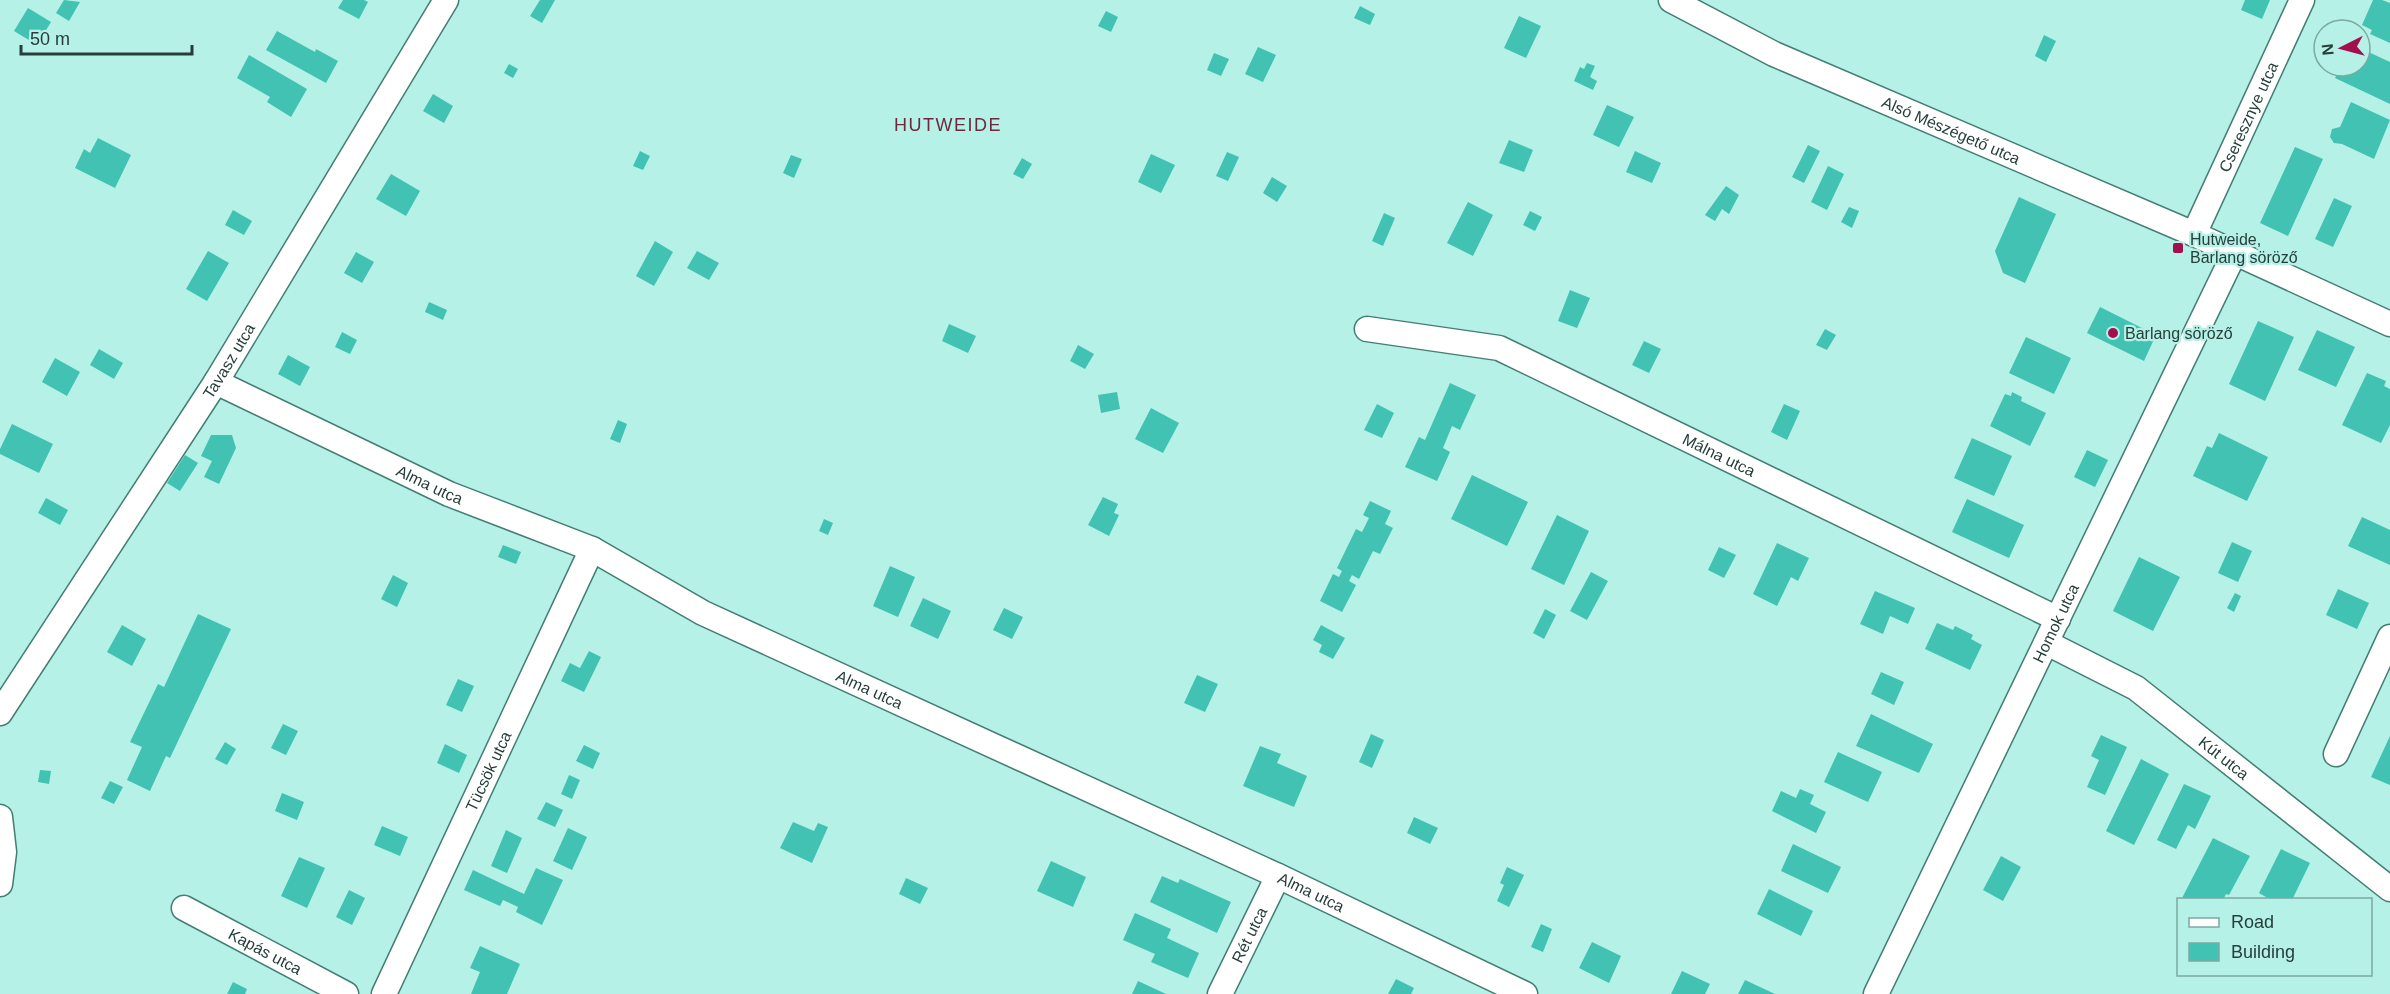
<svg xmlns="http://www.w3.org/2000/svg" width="2390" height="994" viewBox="0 0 2390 994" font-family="Helvetica,sans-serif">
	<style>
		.building { fill: #41c2b2 }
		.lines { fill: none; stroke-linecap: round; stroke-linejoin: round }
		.minor-casing { stroke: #437d74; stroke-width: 27 }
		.minor { stroke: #fff; stroke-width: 24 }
		.poi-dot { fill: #a30e4f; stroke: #b5f1e7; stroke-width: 2 }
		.labels { text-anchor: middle; stroke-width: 4.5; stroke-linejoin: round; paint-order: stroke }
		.street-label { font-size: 16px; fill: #263e3a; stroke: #b5f1e7 }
		.poi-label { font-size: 16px; fill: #263e3a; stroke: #b5f1e7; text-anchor: start }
		.neighbourhood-label { font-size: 18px; letter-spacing: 1.5px; fill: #6c283d; stroke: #b5f1e7 }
	</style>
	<rect width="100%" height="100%" fill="#b5f1e7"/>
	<path class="building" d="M64,0L80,2L69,21L56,13Z
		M343,0H364L368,2L359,19L338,8Z
		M540,0H555L542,23L530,16Z
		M2245,0H2270L2262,19L2241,10Z
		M2373,0H2382L2390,3V43L2370,34L2372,30L2362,25Z
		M1360,6L1375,14L1370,25L1354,18Z
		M28,8L51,22L37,45L14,31Z
		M1106,11L1118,17L1111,32L1098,26Z
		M1519,16L1541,26L1526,58L1504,48Z
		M277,31L315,52L316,49L338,61L326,83L266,50Z
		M2044,35L2056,41L2046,62L2035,56Z
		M1258,47L1276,55L1263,82L1245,74Z
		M2362,49L2390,62V104L2335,78L2341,66H2360Z
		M1214,53L1229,59L1221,76L1207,70Z
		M249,55L307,89L291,117L267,102L270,97L237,78Z
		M1587,63L1595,66L1590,77L1597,81L1593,90L1574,81L1580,67L1584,69Z
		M509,64L518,69L513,78L504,73Z
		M433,94L453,106L444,123L423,111Z
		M2351,102L2390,120L2374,159L2342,144L2334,143L2330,137L2332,129L2340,127Z
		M1607,105L1634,117L1619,147L1593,135Z
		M98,138L131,155L115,188L75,168L84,149L90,153Z
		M1509,140L1533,150L1524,172L1499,163Z
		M1808,145L1820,151L1804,183L1792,177Z
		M2295,147L2323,159L2288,236L2260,223Z
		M640,151L650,156L643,170L633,166Z
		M1635,151L1661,163L1652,183L1626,172Z
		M1227,152L1239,157L1228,181L1216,176Z
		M1151,154L1175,165L1161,193L1138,182Z
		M791,155L802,159L794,178L783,173Z
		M1022,158L1032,164L1023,179L1013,174Z
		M1828,166L1844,174L1827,210L1811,202Z
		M391,174L420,191L406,216L376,199Z
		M1272,177L1287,186L1277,202L1263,193Z
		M1726,186L1739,195L1729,214L1722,209L1715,221L1705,215Z
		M2019,197L2056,214L2025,283L2003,273L1995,251Z
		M2334,198L2352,206L2333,247L2315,239Z
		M1468,202L1493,215L1473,256L1447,243Z
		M1849,207L1859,211L1852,228L1841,222Z
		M233,210L252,221L244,235L225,225Z
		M1530,211L1542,217L1535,231L1523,225Z
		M1384,213L1395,218L1383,246L1372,241Z
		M655,241L673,252L654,286L636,276Z
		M208,251L229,263L207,301L186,289Z
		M697,251L719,263L709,280L687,268Z
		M356,252L374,262L362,283L344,273Z
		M1570,290L1590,298L1577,328L1558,321Z
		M429,302L447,310L443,320L425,312Z
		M2100,307L2156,335L2144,361L2087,333Z
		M2258,321L2294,337L2265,401L2229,384Z
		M949,324L976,336L968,353L942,341Z
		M1825,329L1836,335L1827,350L1816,345Z
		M2317,330L2355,347L2336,387L2298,370Z
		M342,332L357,340L350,354L335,347Z
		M2026,337L2071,358L2054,394L2009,373Z
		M1644,341L1661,349L1649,373L1632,365Z
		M1078,345L1094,354L1085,369L1070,361Z
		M99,349L123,363L114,379L90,365Z
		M288,355L310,367L300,386L278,374Z
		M55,358L80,372L67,396L42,382Z
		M2367,373L2386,381L2384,386L2390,389V425L2381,443L2342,425Z
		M1450,383L1476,395L1460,430L1452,426L1443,448L1450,452L1437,481L1405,467L1419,437L1425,440Z
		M1117,392L1120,409L1101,413L1098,395Z
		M2012,392L2022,397L2021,401L2046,413L2030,446L1990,426L2005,394L2011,396Z
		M1377,404L1394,413L1382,438L1364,430Z
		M1784,404L1800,411L1787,440L1771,432Z
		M1151,408L1179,423L1163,453L1135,439Z
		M618,420L627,424L620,443L610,439Z
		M12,424L53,444L39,473L0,454V449Z
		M2219,433L2268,457L2247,501L2193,476L2207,446L2212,448Z
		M211,435H232L236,448L219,484L204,477L212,461L201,456Z
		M1972,438L2012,456L1994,496L1954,478Z
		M2087,450L2108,460L2095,487L2074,477Z
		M185,455L198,463L180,491L167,483Z
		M1472,475L1528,502L1507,546L1451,519Z
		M1103,497L1118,504L1114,513L1119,515L1109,536L1088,525Z
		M46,498L68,510L60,525L38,513Z
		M1967,499L2024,525L2009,558L1952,532Z
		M1370,501L1391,511L1385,524L1393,528L1380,554L1373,551L1359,579L1352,575L1349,581L1356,585L1342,612L1320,601L1333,574L1339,577L1342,571L1337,568L1356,529L1362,532L1369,518L1363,515Z
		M1557,515L1589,531L1564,585L1531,569Z
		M2362,517L2390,530V565L2348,546Z
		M824,519L833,523L828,535L819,531Z
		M2232,542L2252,551L2238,582L2218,573Z
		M1777,543L1809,558L1798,581L1791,577L1777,606L1753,594Z
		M503,545L521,552L516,564L498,557Z
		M1719,547L1736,555L1724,578L1708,570Z
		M2139,557L2180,577L2153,631L2113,611Z
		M890,566L915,577L898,617L873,606Z
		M1591,572L1608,581L1587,620L1570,611Z
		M393,575L408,583L397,607L381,599Z
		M2338,589L2369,603L2357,629L2326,615Z
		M1875,591L1915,608L1908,624L1890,616L1883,634L1860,624Z
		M2235,593L2241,596L2234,612L2227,608Z
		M923,598L951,611L938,639L910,626Z
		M1004,608L1023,617L1012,639L993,630Z
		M1545,609L1556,615L1544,639L1533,633Z
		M198,614L231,629L170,758L166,756L150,791L127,780L142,747L130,742L158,684L164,687Z
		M1937,623L1953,630L1955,626L1973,635L1971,639L1982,645L1970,670L1925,649Z
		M122,625L146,639L132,666L107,652Z
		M1321,625L1345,638L1333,659L1319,652L1322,645L1313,640Z
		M589,651L601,657L584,692L561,681L570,663L580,668Z
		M1881,672L1904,682L1894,705L1871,694Z
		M1197,675L1218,684L1205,712L1184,703Z
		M458,679L474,686L462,712L446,705Z
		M1871,714L1933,744L1919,773L1856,746Z
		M283,724L298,731L286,755L271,748Z
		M1371,734L1384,740L1372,768L1359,762Z
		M2101,735L2127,747L2105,795L2087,787L2099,760L2091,756Z
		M2390,736V785L2371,777Z
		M225,742L236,749L227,765L215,759Z
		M445,744L467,755L459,773L437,763Z
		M584,745L600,753L593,769L576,761Z
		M1260,746L1281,754L1277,763L1307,776L1294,807L1243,786Z
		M1838,752L1882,772L1868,802L1824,782Z
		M2141,759L2169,774L2134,845L2106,831Z
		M40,770L51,771L49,784L38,782Z
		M569,775L580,780L572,799L561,794Z
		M110,781L123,787L114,804L101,798Z
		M2184,784L2211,796L2195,829L2188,825L2176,849L2157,840Z
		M1800,789L1814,795L1810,804L1826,812L1816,833L1772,811L1781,791L1796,798Z
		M282,793L304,802L297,820L275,811Z
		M546,802L563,810L555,827L537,819Z
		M1414,817L1438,828L1430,844L1407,833Z
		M793,822L814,831L818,823L828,827L812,863L780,848Z
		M382,826L408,837L400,856L374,845Z
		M568,828L587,837L572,870L553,861Z
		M506,830L522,838L507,873L491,866Z
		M2213,838L2250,856L2229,895L2226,894L2223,900H2181Z
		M1793,844L1841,867L1828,893L1781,871Z
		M2281,849L2310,863L2292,900H2271L2259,893Z
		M2001,856L2021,867L2003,901L1983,890Z
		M299,857L325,868L307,908L281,896Z
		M1051,861L1086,877L1073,907L1037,891Z
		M1507,867L1524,875L1509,907L1497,901L1504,885L1500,883Z
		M536,868L563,880L542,925L516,912L518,907L503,900L500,906L464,890L473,870L524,894Z
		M1162,876L1178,883L1180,879L1231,902L1217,933L1150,902Z
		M906,878L928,888L920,904L899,894Z
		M1769,889L1813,911L1801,936L1757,914Z
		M349,890L365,898L352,925L336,917Z
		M1135,913L1171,929L1167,938L1199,953L1188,978L1151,962L1155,954L1123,940Z
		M1541,924L1552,929L1543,952L1531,947Z
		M1592,942L1621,956L1609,983L1579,968Z
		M480,946L520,964L507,994H471L480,972L470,968Z
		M1682,971L1710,984L1705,994H1671Z
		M1396,979L1414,988L1411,994H1388Z
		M1745,980L1775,994H1738Z
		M1138,981L1166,994H1132Z
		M233,982L247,989L245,994H227Z"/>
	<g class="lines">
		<defs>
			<g id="minor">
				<path id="s1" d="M1671,0L1774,54L2194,234L2390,324"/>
				<path id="s2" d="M2194,234L2302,0"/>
				<path id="s3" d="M1367,329L1499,348L2058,619"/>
				<path id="s4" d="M216,382L449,494L592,549L703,613L1278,876L1525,994"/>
				<path id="s5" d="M2047,643L2136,688L2390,889"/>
				<path id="s6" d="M0,713L216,382L446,0"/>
				<path d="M2336,754L2390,637"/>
				<path d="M0,817L4,852L0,884"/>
				<path id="s7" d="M184,908L346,994"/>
				<path id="s8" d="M384,994L592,549"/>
				<path id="s9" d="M1220,994L1278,876"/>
				<path id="s10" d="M1876,994L2235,252"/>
			</g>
		</defs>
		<use href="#minor" class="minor-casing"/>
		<use href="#minor" class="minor"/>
	</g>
	<g class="poi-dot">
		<rect x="2172" y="242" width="12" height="12" rx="3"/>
		<circle cx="2113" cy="333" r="6"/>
	</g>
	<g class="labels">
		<g class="street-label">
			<text dy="6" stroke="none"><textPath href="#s2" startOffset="129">Cseresznye utca</textPath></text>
			<text dy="6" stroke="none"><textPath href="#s1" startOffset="309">Alsó Mészégető utca</textPath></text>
			<text dy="6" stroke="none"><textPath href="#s6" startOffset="420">Tavasz utca</textPath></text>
			<text dy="6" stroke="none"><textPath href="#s3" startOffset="378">Málna utca</textPath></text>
			<text dy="6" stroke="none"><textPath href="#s4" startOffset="237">Alma utca</textPath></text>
			<text dy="6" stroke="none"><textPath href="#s10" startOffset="412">Homok utca</textPath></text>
			<text dy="6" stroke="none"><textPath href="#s4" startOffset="723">Alma utca</textPath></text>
			<text dy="6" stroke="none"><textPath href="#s5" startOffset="212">Kút utca</textPath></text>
			<text dy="6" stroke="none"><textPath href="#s8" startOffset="246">Tücsök utca</textPath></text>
			<text dy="6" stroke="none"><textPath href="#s4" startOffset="1209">Alma utca</textPath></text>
			<text dy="6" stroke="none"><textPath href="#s9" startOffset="66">Rét utca</textPath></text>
			<text dy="6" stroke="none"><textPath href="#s7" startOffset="92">Kapás utca</textPath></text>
		</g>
		<g class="poi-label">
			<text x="2190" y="245">Hutweide,<tspan x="2190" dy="18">Barlang söröző</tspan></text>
			<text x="2125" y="339">Barlang söröző</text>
		</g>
		<g class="neighbourhood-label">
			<text x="948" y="131">HUTWEIDE</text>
		</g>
	</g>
	<rect x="2177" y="898" width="195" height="78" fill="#b5f1e7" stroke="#7ca9a2" stroke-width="1.5"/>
	<rect x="2189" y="918" width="30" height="9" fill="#ffffff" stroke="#7ca9a2" stroke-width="1.5"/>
	<text x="2231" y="928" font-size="18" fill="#263e3a">Road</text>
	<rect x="2189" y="943" width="30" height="18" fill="#41c2b2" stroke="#7ca9a2" stroke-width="1.5"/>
	<text x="2231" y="958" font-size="18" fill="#263e3a">Building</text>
	<g transform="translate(2342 48) rotate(264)"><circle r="28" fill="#b5f1e7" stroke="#7ca9a2" stroke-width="1.5"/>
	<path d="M0-4.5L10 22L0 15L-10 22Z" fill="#a30e4f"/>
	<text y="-9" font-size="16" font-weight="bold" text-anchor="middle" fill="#263e3a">N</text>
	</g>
	<path d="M21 45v9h171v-9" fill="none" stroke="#263e3a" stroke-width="3"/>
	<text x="30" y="45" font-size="18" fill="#263e3a" stroke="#b5f1e7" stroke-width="4.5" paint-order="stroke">50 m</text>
</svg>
